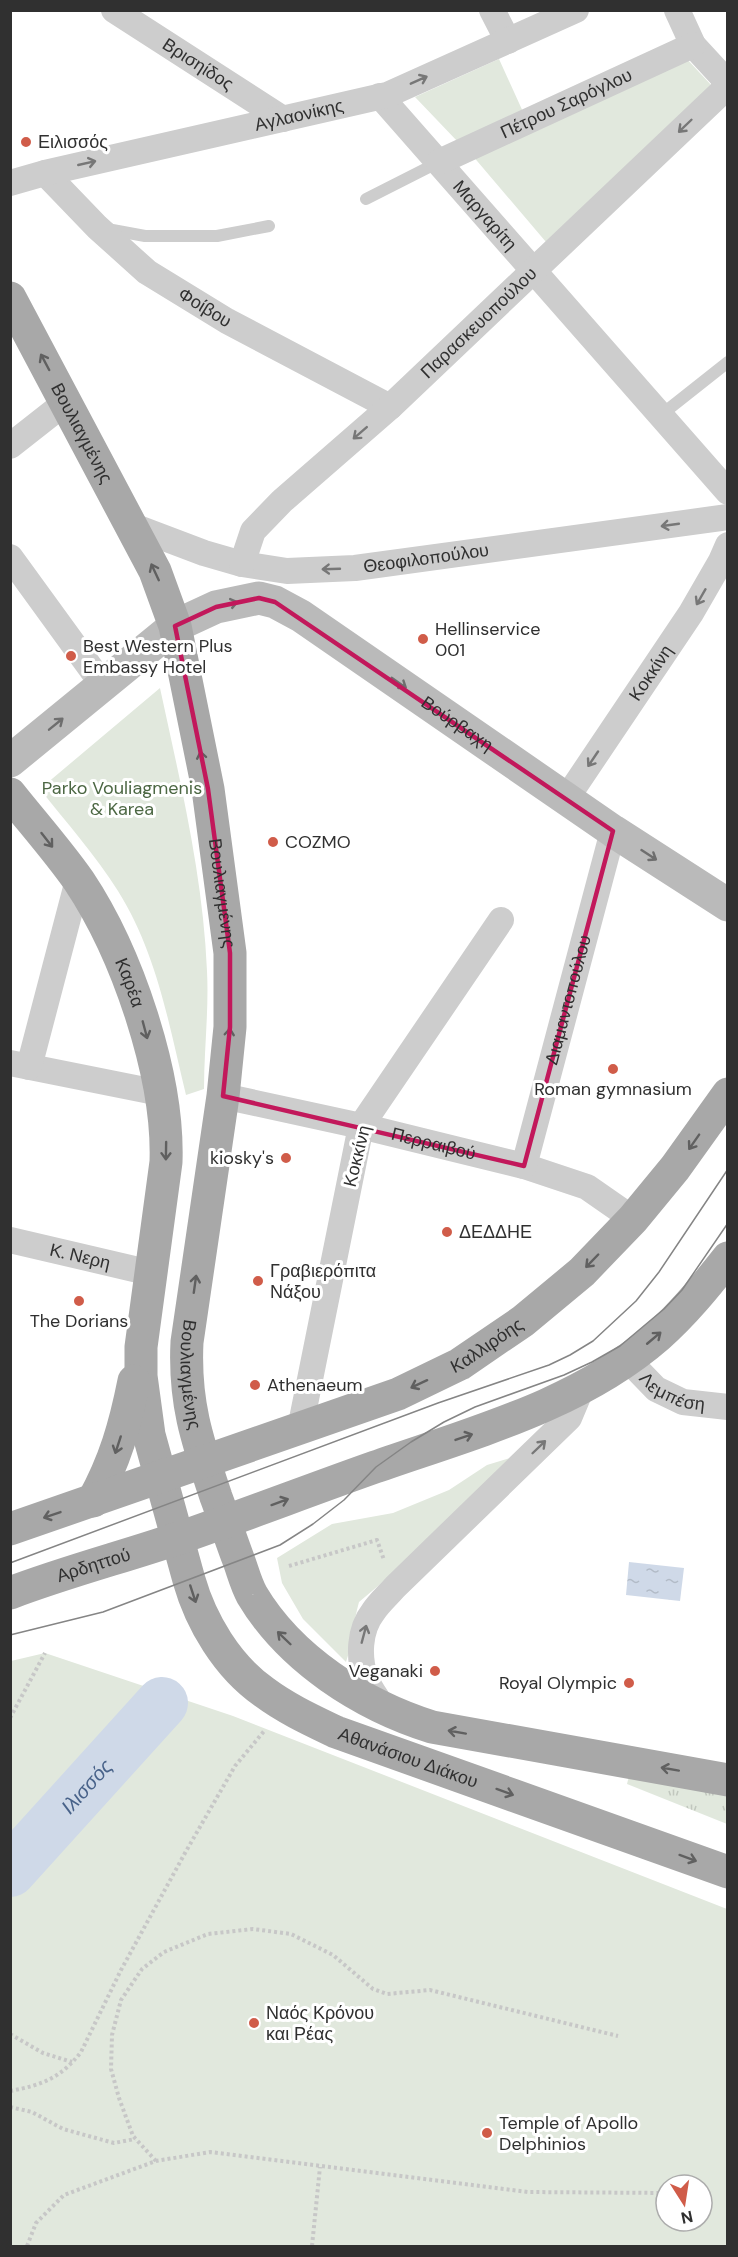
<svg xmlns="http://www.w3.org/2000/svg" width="738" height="2257" viewBox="0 0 738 2257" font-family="'DM Sans',sans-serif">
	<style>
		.grass { fill: url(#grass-tufts) }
		.green { fill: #e1e8dd; fill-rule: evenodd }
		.water { fill: url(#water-ripples) }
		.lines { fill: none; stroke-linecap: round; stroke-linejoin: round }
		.river { stroke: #cfd9e8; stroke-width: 52 }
		.path { stroke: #c7c7c7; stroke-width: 4; stroke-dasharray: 3 3; stroke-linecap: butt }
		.lane { stroke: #cdcdcd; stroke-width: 12 }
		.street { stroke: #cdcdcd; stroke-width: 26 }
		.secondary { stroke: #bababa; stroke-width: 33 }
		.primary { stroke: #a8a8a8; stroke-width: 33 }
		.tram { stroke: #858585; stroke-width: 1.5 }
		.oneway { stroke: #777 }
		.oneway2 { stroke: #606060 }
		.oneway3 { stroke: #6e6e6e }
		.marked { fill: none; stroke: #c2185b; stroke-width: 4.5; stroke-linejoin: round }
		.poi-dot { fill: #d05c49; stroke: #fff; stroke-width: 2 }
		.labels { text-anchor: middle; stroke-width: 6; stroke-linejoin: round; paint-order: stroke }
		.street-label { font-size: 18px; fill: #303030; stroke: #fff }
		.poi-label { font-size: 18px; fill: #303030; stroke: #fff; text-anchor: start }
		.park-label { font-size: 18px; fill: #4c6743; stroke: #fff }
		.water-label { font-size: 20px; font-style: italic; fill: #486289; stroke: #fff }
	</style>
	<defs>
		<pattern id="grass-tufts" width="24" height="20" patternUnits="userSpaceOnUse" patternTransform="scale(1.5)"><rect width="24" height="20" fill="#e1e8dd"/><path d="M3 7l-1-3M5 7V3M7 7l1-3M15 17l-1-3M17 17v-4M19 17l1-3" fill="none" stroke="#c1c7be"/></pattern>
		<pattern id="water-ripples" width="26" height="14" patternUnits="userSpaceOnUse" patternTransform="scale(1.5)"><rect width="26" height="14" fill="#cfd9e8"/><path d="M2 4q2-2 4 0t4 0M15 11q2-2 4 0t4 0" fill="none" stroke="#b2bbc7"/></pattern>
	</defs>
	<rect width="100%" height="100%" fill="#fff"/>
	<path class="grass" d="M629,1776L727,1793V1824L627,1784Z"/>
	<path class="green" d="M685,57L713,87L546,242L472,155Z
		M499,59L524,114L458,142L415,97Z
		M160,688C180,781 203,875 207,971C209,1010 204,1050 204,1089L186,1095C169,1025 157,953 118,891C97,857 65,821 40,789Z
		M523,1454L525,1462L359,1602C353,1623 353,1643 346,1662L303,1619L282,1583L277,1558L332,1524L393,1513L449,1490L487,1465Z
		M45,1653L233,1716L727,1909V2246H11V1661ZM666,2185H702V2221H666Z"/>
	<path class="water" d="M629,1562L684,1568L680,1601L626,1595Z"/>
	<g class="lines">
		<path class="river" id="s1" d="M10,1871L162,1703"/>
		<path class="path" d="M289,1566L377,1540L384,1560
			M10,1718L45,1653
			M10,2034L43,2053L72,2062
			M10,2091C42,2085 61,2078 81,2052L121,1970L185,1853L235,1766L265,1730
			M10,2107L32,2112L63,2129L114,2143L135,2139
			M156,2161L133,2136L119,2098L111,2069L112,2035L121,2000L142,1969L164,1952L208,1934L253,1929L291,1934L333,1955L373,1989L387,1994L430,1990L618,2036
			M27,2246L36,2223L64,2195L156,2161L210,2152L528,2192L666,2193
			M312,2246L320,2167"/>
		<path class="lane" d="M366,199L439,162
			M107,229L145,236H217L269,226
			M661,415L728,362"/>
		<g class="street">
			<path id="s2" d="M114,10L283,119"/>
			<path d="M492,10L508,41"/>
			<path d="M677,10L693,45L728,83"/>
			<path id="s3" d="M380,96L728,492"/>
			<path id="s4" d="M439,162L693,45"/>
			<path id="s5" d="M45,173L97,227L147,272L227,321L390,407"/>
			<path id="s6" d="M10,183L45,173L387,95L576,10"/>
			<path d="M10,446L66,402"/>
			<path id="s7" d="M130,525L204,553L242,564L287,571L355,568L728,517"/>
			<path d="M10,557L103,685"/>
			<path id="s8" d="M242,564L253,531L282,501L390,407L728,86"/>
			<path id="s9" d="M566,799L691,613L721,561L728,545"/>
			<path d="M10,1063L160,1093"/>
			<path d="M29,1067L78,880"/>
			<path id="s10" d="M223,1096L361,1126L524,1166L587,1187L633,1219"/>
			<path id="s11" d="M524,1166L613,831"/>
			<path id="s12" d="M10,1240L151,1273"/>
			<path id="s13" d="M627,1359L656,1389L683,1402L728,1407"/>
			<path d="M300,1429L361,1126L501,920"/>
			<path d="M383,1708C378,1699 370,1689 366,1679C358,1658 359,1630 373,1612C379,1603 388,1595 395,1587L569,1418L582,1387"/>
		</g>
		<path class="secondary" id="s14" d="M10,761L175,626L216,607L259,598L275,602L301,616L613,831L728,905"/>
		<g class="primary">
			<path id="s15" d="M10,298L155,571L175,626L208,789L230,953V1027L223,1096L187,1342C184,1402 197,1440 216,1497C224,1518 231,1540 239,1561C243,1572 246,1584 252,1595C290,1659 362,1705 432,1727L728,1780"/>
			<path id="s16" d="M10,794C33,823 58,851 79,881C127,953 169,1075 166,1162L141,1347V1376L149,1435L189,1580C201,1622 227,1666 264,1692C287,1709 311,1720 336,1732L728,1872"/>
			<path d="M93,1501C115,1461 125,1426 134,1381"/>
			<path id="s17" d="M10,1529L398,1394L460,1364L523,1321L582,1272L633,1219L675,1168L728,1094"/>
			<path id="s18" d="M10,1593C65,1572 123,1557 179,1538C245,1515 310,1490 375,1467C472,1433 579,1405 658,1336C684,1313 706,1286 728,1258"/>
		</g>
		<path class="tram" d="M10,1563L438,1403L549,1365L570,1355L593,1341L636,1301L659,1272L728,1169
			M10,1635L103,1612L280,1545L313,1524L344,1500L376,1467L411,1442L444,1422L475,1407L564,1375L592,1362L620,1346L664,1309L682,1290L728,1223"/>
	</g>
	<defs><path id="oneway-shaft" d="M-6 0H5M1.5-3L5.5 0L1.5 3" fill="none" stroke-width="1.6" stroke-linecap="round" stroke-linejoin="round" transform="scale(1.5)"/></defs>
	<g class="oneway">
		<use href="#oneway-shaft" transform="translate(419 80) rotate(-24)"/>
		<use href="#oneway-shaft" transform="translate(685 126) rotate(136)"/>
		<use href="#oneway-shaft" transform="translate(87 163) rotate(-13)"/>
		<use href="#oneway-shaft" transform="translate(360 433) rotate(139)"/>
		<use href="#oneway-shaft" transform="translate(670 525) rotate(172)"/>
		<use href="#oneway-shaft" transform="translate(331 569) rotate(178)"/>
		<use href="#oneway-shaft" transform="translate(701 597) rotate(120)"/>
		<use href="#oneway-shaft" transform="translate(593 759) rotate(124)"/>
		<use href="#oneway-shaft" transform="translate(539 1447) rotate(-44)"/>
		<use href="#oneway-shaft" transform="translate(364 1634) rotate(-75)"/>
	</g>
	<g class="oneway2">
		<use href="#oneway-shaft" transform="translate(45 362) rotate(-118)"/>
		<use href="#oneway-shaft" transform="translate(155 572) rotate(-115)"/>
		<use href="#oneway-shaft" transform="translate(202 760) rotate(-101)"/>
		<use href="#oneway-shaft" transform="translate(47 840) rotate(52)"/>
		<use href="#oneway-shaft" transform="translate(145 1030) rotate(75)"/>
		<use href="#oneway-shaft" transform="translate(229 1037) rotate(-84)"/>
		<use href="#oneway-shaft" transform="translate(694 1142) rotate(125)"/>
		<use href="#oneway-shaft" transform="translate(166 1151) rotate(91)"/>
		<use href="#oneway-shaft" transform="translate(592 1261) rotate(134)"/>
		<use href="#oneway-shaft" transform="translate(195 1284) rotate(-82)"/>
		<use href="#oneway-shaft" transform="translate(654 1338) rotate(-40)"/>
		<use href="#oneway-shaft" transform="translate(419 1384) rotate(155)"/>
		<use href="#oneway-shaft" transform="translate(464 1437) rotate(-19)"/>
		<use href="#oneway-shaft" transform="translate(118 1445) rotate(108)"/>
		<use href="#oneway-shaft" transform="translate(280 1502) rotate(-20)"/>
		<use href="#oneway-shaft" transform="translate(52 1515) rotate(161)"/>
		<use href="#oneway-shaft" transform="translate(193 1594) rotate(72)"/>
		<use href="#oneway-shaft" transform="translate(284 1638) rotate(-136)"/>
		<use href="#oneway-shaft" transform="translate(457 1732) rotate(-170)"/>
		<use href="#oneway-shaft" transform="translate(670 1769) rotate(-170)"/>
		<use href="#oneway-shaft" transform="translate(505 1792) rotate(20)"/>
		<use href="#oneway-shaft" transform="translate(688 1858) rotate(20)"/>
	</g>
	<g class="oneway3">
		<use href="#oneway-shaft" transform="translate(229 604) rotate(-13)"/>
		<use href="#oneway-shaft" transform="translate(399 683) rotate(35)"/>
		<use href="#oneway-shaft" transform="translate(56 724) rotate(-39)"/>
		<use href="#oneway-shaft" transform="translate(649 855) rotate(33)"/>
	</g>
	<path class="marked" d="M259,598L275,602L613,831L524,1166L223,1096L230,1027V953L208,789L175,626L216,607Z"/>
	<g class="poi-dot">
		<circle cx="26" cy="142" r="6"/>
		<circle cx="423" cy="639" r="6"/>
		<circle cx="71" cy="656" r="6"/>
		<circle cx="273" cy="842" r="6"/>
		<circle cx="613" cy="1069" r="6"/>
		<circle cx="286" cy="1158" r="6"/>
		<circle cx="447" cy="1232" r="6"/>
		<circle cx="258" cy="1281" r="6"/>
		<circle cx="79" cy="1301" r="6"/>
		<circle cx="255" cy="1385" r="6"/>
		<circle cx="435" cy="1671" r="6"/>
		<circle cx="629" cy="1683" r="6"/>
		<circle cx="254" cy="2023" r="6"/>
		<circle cx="487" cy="2133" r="6"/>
	</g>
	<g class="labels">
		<g class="street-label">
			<text dy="6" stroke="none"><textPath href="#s2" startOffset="100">Βρισηίδος</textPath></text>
			<text dy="6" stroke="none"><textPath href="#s4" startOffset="140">Πέτρου Σαρόγλου</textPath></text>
			<text dy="6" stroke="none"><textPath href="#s6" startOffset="297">Αγλαονίκης</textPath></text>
			<text dy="6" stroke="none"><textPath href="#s3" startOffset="159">Μαργαρίτη</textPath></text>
			<text dy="6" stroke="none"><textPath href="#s5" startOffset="210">Φοίβου</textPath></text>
			<text dy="6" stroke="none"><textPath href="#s8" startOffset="342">Παρασκευοπούλου</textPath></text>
			<text dy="6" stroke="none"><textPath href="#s15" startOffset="153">Βουλιαγμένης</textPath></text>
			<text dy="6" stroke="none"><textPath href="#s7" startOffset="304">Θεοφιλοπούλου</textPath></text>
			<text dy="6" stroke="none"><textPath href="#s9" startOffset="152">Κοκκίνη</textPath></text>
			<text dy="6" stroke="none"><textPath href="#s14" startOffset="538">Βούρβαχη</textPath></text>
			<text dy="6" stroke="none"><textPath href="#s15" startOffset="639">Βουλιαγμένης</textPath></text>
			<text dy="6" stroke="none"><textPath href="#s16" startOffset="225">Καρέα</textPath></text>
			<text dy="6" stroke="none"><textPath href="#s11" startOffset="172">Διαμαντοπούλου</textPath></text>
			<text dy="6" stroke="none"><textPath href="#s10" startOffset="216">Περραιβού</textPath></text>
			<text transform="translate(357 1156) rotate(-76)" y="6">Κοκκίνη</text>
			<text dy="6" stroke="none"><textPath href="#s12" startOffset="72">Κ. Νερη</textPath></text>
			<text dy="6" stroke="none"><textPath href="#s17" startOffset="512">Καλλιρόης</textPath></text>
			<text dy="6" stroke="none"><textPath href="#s15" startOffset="1124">Βουλιαγμένης</textPath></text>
			<text dy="6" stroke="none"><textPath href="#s13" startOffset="58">Λεμπέση</textPath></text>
			<text dy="6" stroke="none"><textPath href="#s18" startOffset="88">Αρδηττού</textPath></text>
			<text dy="6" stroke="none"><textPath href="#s16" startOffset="1131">Αθανάσιου Διάκου</textPath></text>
		</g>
		<g class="poi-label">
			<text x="38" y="148">Ειλισσός</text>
			<text x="435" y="635">Hellinservice<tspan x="435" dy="21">001</tspan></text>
			<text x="83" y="652">Best Western Plus<tspan x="83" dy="21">Embassy Hotel</tspan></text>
			<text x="285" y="848">COZMO</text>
			<text x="613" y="1095" text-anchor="middle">Roman gymnasium</text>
			<text x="274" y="1164" text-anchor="end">kiosky's</text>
			<text x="459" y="1238">ΔΕΔΔΗΕ</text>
			<text x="270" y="1277">Γραβιερόπιτα<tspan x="270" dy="21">Νάξου</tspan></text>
			<text x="79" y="1327" text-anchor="middle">The Dorians</text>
			<text x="267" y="1391">Athenaeum</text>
			<text x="423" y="1677" text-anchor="end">Veganaki</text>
			<text x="617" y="1689" text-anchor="end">Royal Olympic</text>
			<text x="266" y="2019">Ναός Κρόνου<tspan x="266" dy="21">και Ρέας</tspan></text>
			<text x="499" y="2129">Temple of Apollo<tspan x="499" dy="21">Delphinios</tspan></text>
		</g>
		<g class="park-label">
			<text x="122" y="794">Parko Vouliagmenis<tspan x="122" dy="21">&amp; Karea</tspan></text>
		</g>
		<g class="water-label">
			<text dy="7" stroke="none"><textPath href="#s1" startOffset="114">Ιλισσός</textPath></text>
		</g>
	</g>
	<rect width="738" height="2257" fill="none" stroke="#303030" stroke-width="24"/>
	<g transform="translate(684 2203) rotate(168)"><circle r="28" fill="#ffffff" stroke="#acacac" stroke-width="1.5"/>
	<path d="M0-4.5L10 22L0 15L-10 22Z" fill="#d05c49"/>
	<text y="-9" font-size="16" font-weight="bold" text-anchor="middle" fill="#303030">N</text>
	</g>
</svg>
